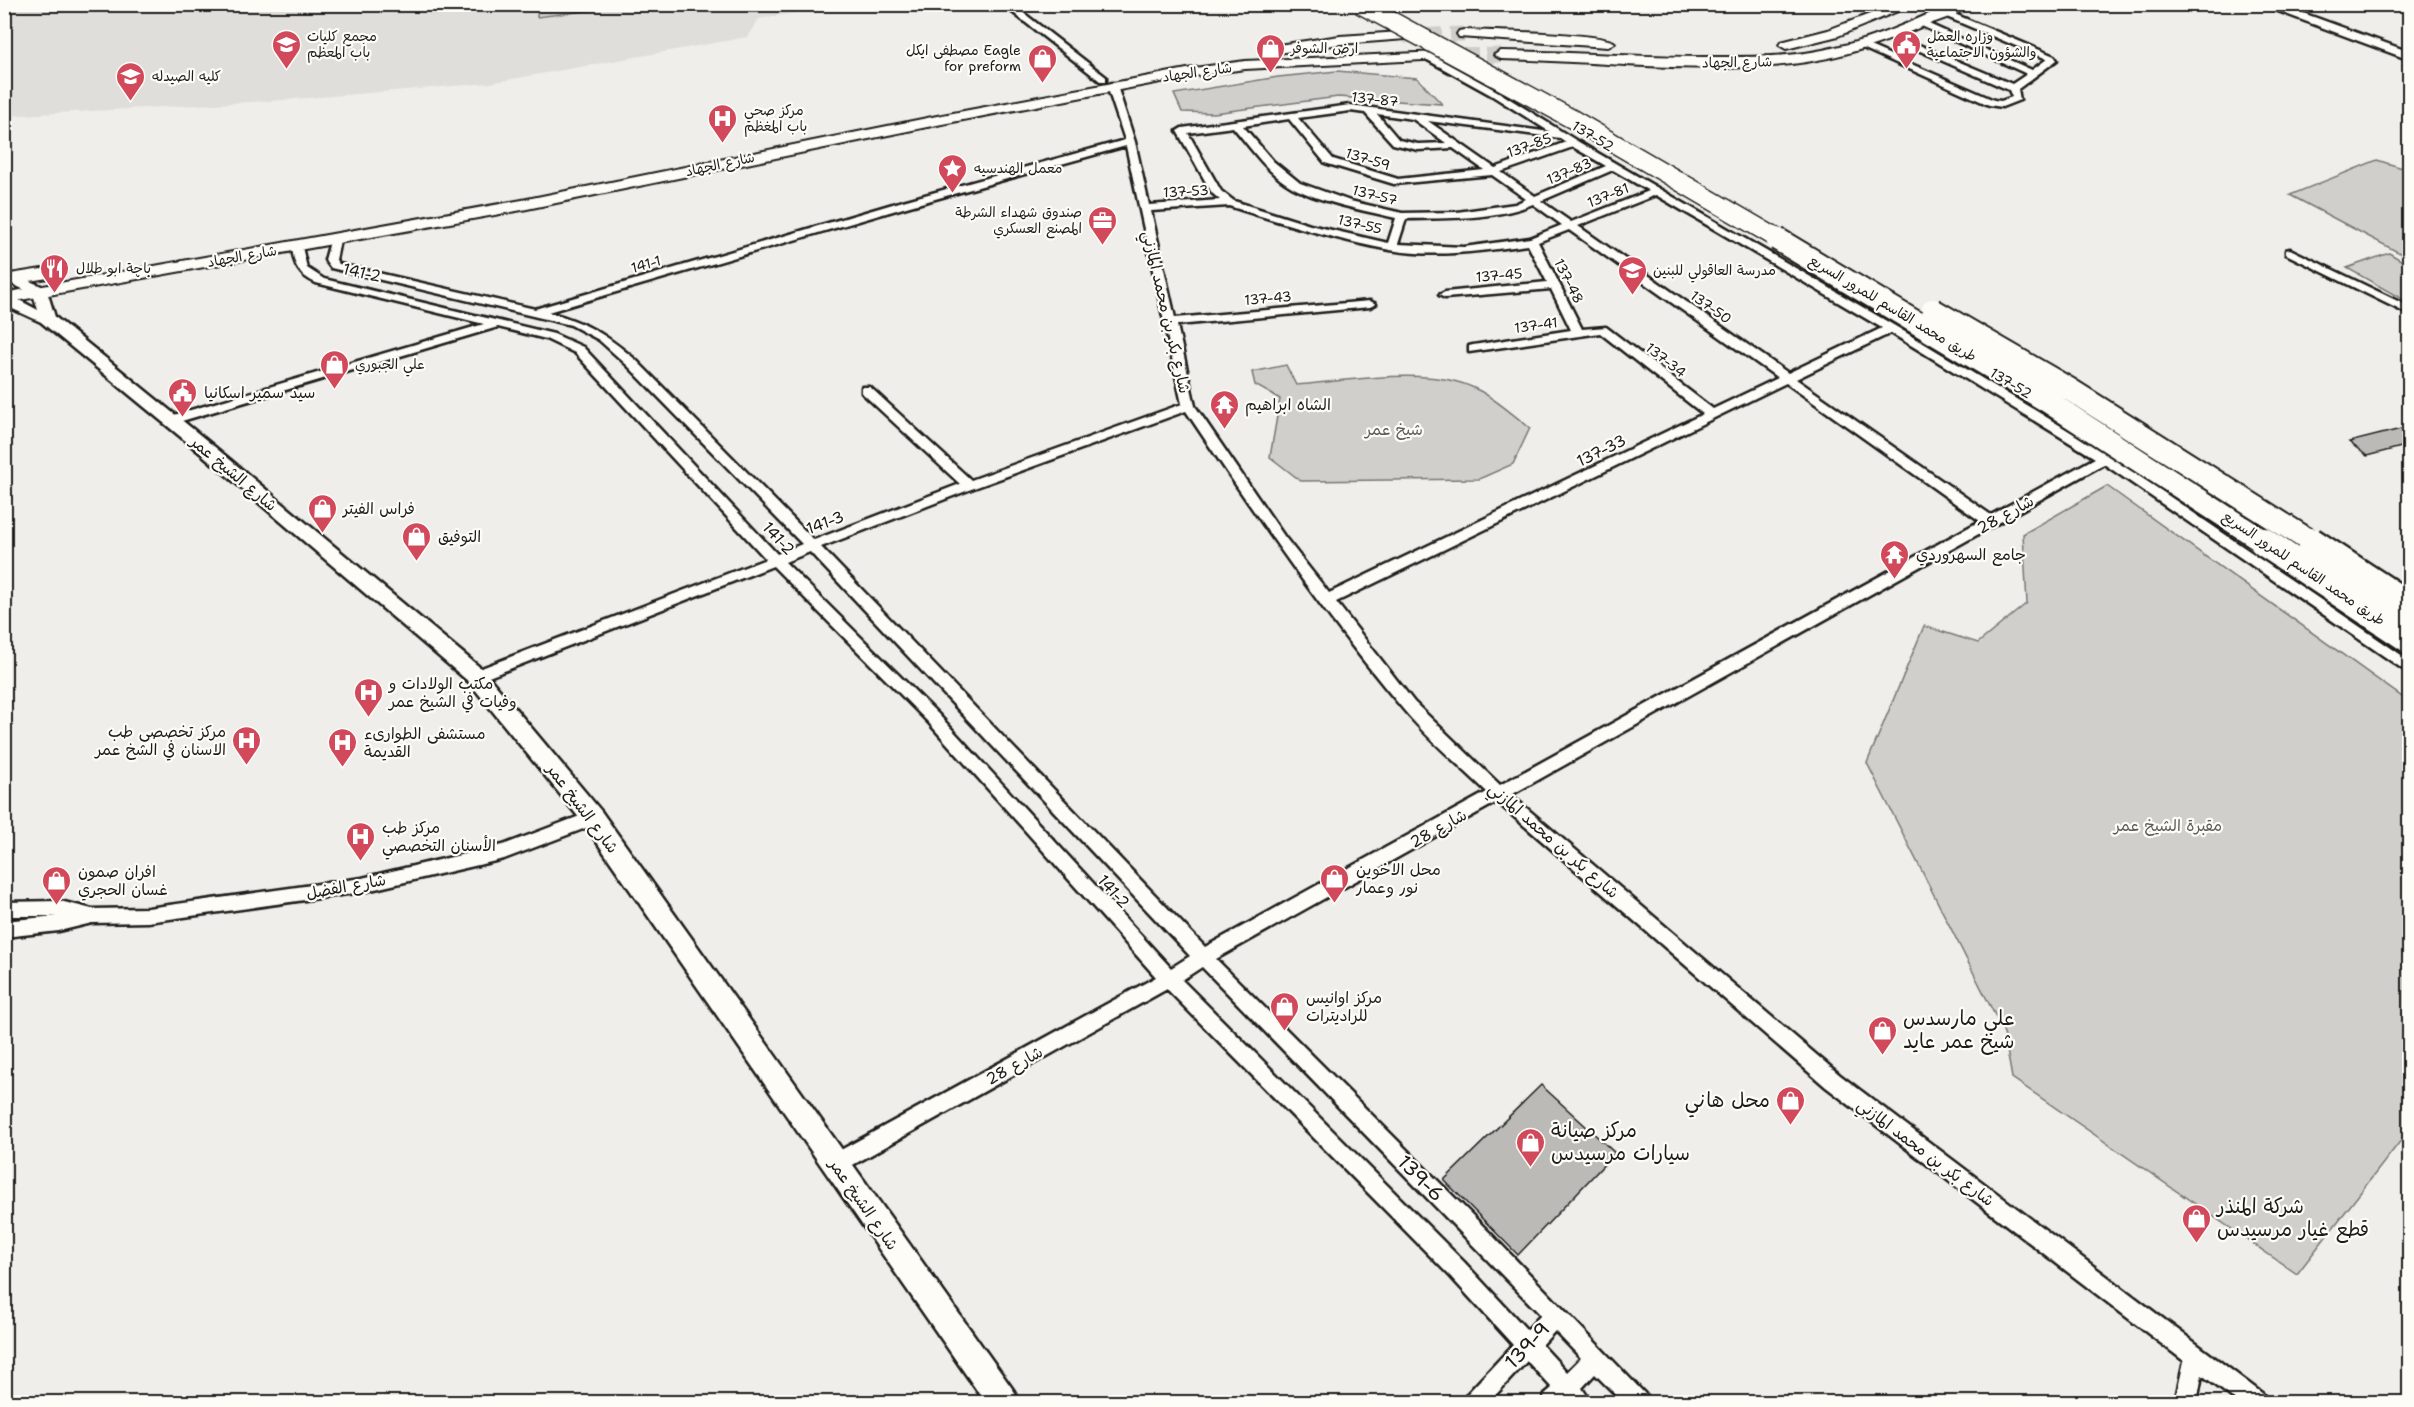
<svg xmlns="http://www.w3.org/2000/svg" width="2414" height="1407" viewBox="0 0 2414 1407" font-family="'Shantell Sans','Playpen Sans Arabic',sans-serif">
	<style>
		.built { fill: #e0deda }
		.green { fill: #d0cfcc; stroke: #767674; stroke-width: 1.5 }
		.building { fill: #bbbab6; stroke: #1c1c1c; stroke-width: 1.5 }
		.lines { fill: none; stroke-linecap: round; stroke-linejoin: round }
		.primary-tunnel { stroke: #d0cecb; stroke-width: 15; stroke-dasharray: 15 8; stroke-linecap: butt }
		.street-casing { stroke: #1c1c1c; stroke-width: 5 }
		.secondary-casing { stroke: #1c1c1c; stroke-width: 5 }
		.primary-casing { stroke: #1c1c1c; stroke-width: 4 }
		.street { fill: #fdfcf7; fill-rule: evenodd }
		.secondary { fill: #fdfcf7; fill-rule: evenodd }
		.primary { fill: #fdfcf7; fill-rule: evenodd }
		.highway-bridge-far2-casing { stroke: #1c1c1c; stroke-width: 21; stroke-linecap: butt }
		.highway-bridge-far1-casing { stroke: #1c1c1c; stroke-width: 26; stroke-linecap: butt }
		.highway-bridge-casing { stroke: #1c1c1c; stroke-width: 33; stroke-linecap: butt }
		.highway-bridge-far2 { stroke: #fdfcf7; stroke-width: 18 }
		.highway-bridge-far1 { stroke: #fdfcf7; stroke-width: 22 }
		.highway-bridge { stroke: #fdfcf7; stroke-width: 28 }
		.labels { text-anchor: middle; stroke-width: 4.5; stroke-linejoin: round; paint-order: stroke }
		.far-poi-label { font-size: 14px; fill: #1c1c1c; stroke: #fdfcf7; text-anchor: start }
		.far-street-label { font-size: 14px; fill: #1c1c1c; stroke: #fdfcf7 }
		.street-label { font-size: 16px; fill: #1c1c1c; stroke: #fdfcf7 }
		.poi-label { font-size: 16px; fill: #1c1c1c; stroke: #fdfcf7; text-anchor: start }
		.park-label { font-size: 16px; fill: #5b5b5a; stroke: #fdfcf7 }
		.near-poi-label { font-size: 20px; fill: #1c1c1c; stroke: #fdfcf7; text-anchor: start }
		.near-street-label { font-size: 20px; fill: #1c1c1c; stroke: #fdfcf7 }
	</style>
	<rect width="100%" height="100%" fill="#f0eeea"/>
	<filter id="ink" filterUnits="userSpaceOnUse"><feTurbulence type="fractalNoise" baseFrequency=".0167" numOctaves="2"/><feDisplacementMap in="SourceGraphic" scale="12" xChannelSelector="R" yChannelSelector="G"/><feConvolveMatrix kernelMatrix="1 2 1 2 8 2 1 2 1" color-interpolation-filters="sRGB"/></filter>
	<g filter="url(#ink)">
		<path class="built" d="M5,5H842L759,19L748,37L490,83L284,100L5,116Z"/>
		<path class="green" d="M538,5H593V10L537,17Z
			M1337,71L1417,78L1442,104L1338,97L1214,113L1182,112L1174,94L1278,77Z
			M2377,160L2409,170V258L2290,195Z
			M2389,253L2409,265V303L2347,268Z
			M1286,365L1296,385C1347,381 1433,365 1478,390C1496,399 1513,415 1530,428L1513,464L1479,479L1301,481L1270,457L1280,399L1255,385L1252,372Z
			M2107,486L2409,702V1130L2297,1274L2012,1078L2004,1033L1867,763L1924,626L1978,643L2027,603L2023,534Z"/>
		<path class="building" d="M2409,427V449L2401,447L2367,456L2349,442Z
			M1541,1085L1615,1153L1518,1255L1444,1180Z"/>
		<g class="lines">
			<path class="primary-tunnel" d="M1404,36L1464,34
				M1440,56L1501,55"/>
			<defs>
				<path id="street" d="M1002,4H1012L1106,77V81H1100Z
					M1945,10L2054,56L2057,60L2018,89L2020,100L2002,107L1989,105L1856,45L1863,43L1994,100L2001,101L2012,97L2009,90L1886,36L1893,34L2012,84L2027,74L1915,23L1922,21L2032,70L2047,59L1942,15L1941,13Z
					M1424,54H1430L1497,91L1577,141L1895,326L2109,455L2410,661V674L2104,464L1511,795L1840,1075L2263,1394L2266,1402H2238L2202,1375L2197,1402H2175L2184,1361L1826,1087L1497,802L1216,959L1490,1233L1645,1394L1648,1402H1623L1595,1374L1582,1388L1591,1402H1542L1545,1394L1552,1388L1527,1361L1489,1402H1464L1467,1394L1513,1345L1450,1276L1167,989L842,1171L835,1174L828,1171L825,1164L828,1157L1156,977L928,722L773,566L481,680H471L469,676L471,672L766,559L575,353L546,339L498,327L175,423H167L165,420L167,417L484,324L316,283C299,275 294,266 292,247L297,244L302,247L307,268L324,279L554,334L583,347L777,554L802,544L628,366L599,340L571,325L331,268L325,260L331,238H339L340,240L336,260L339,264L535,309L903,201L1125,140L1107,86L1112,83L1117,86L1135,142L1149,205L1220,200L1212,193L1177,131L1182,128L1350,105L1550,132L1491,95L1424,58ZM1350,111L1365,113L1393,144L1418,150L1453,148L1484,170L1398,179L1333,159L1298,118ZM1377,114L1413,119L1446,143L1418,144L1399,140ZM1289,119L1325,163L1394,184L1492,175L1526,199L1515,204L1457,212L1402,213L1350,201L1300,183L1273,161L1243,126ZM1428,121L1560,138L1566,142L1495,168ZM1233,127C1251,148 1268,174 1292,187C1319,202 1366,211 1396,218L1388,243L1310,225L1234,201L1221,191L1188,133ZM1126,146L1182,404L971,480L870,387H862V393L960,484L814,540L636,360C605,334 588,323 548,312L910,206ZM1573,147L1606,166L1535,196L1501,172ZM1613,170L1649,191L1571,222L1541,201ZM1656,195L1882,328L1788,373L1578,226ZM1533,204L1562,225L1530,238L1464,247L1398,244L1406,219C1447,218 1494,220 1533,204ZM1229,206C1282,223 1336,240 1390,250C1436,258 1483,251 1528,245L1547,282L1445,292L1439,295L1445,298L1551,289L1571,330L1473,345L1469,346V352L1600,333L1703,414L1329,593L1284,536L1195,406L1177,325L1370,307L1376,304L1370,301L1175,318L1151,211ZM1569,230L1778,378L1713,409L1606,327L1582,329L1538,242ZM1891,333L2095,458L1991,515L1796,379ZM1786,383L1980,521L1500,785L1414,702L1336,602ZM1186,411C1255,514 1323,614 1403,709C1428,739 1459,765 1487,792L1205,947L821,547L974,488ZM810,552L1190,956L1171,968L938,714L785,562ZM1202,967L1541,1315L1527,1330L1464,1262L1182,980ZM1555,1331L1581,1358L1567,1372L1542,1345Z
					M2290,249L2410,307V315L2286,254V250Z
					M593,811L599,813L601,818L599,823L504,859L362,892L148,922L92,923L59,931L4,937V921L56,916H4V902L60,901L92,909L148,908L362,878L503,845Z"/>
				<path id="secondary" d="M2259,4H2278L2410,52V60Z
					M13,274L46,288L55,317L216,448L483,670L601,811L1014,1391L1018,1402H985L585,825L469,682L204,456L41,322L4,305V292L38,310L33,294L8,282L5,279Z"/>
				<path id="primary" d="M1896,4H1915L1838,36L1786,49L1779,45L1781,42L1828,30Z
					M1951,4H1970C1959,16 1936,21 1921,27C1874,48 1822,63 1771,66C1681,72 1591,61 1501,59L1494,55L1501,51C1569,52 1637,57 1705,57C1750,57 1793,58 1836,47C1877,38 1913,21 1951,4Z
					M1464,30C1486,31 1606,33 1615,43L1608,47L1459,37L1457,34L1459,31Z
					M1401,32L1408,36L1406,39L1340,44L1278,53L1271,49L1278,45L1340,36Z
					M1438,52L1443,53L1445,56L1443,59L1245,69L1187,77L937,125L522,210L4,303V293L522,200L937,116L1187,69L1245,61Z
					M42,269L48,270L51,274L48,278L4,285V275Z"/>
			</defs>
			<use href="#street" class="street-casing"/>
			<use href="#secondary" class="secondary-casing"/>
			<use href="#primary" class="primary-casing"/>
			<use href="#street" class="street"/>
			<use href="#secondary" class="secondary"/>
			<use href="#primary" class="primary"/>
			<defs>
				<path id="highway-bridge-far2" d="M1360,4L1574,120L1780,240"/>
				<path id="highway-bridge-far1" d="M1777,239L2047,401L2266,543
					M1933,310L2069,389L2313,543"/>
				<path id="highway-bridge" d="M2264,542L2410,639
					M2311,542L2410,607"/>
			</defs>
			<use href="#highway-bridge-far2" class="highway-bridge-far2-casing"/>
			<use href="#highway-bridge-far1" class="highway-bridge-far1-casing"/>
			<use href="#highway-bridge" class="highway-bridge-casing"/>
			<use href="#highway-bridge-far2" class="highway-bridge-far2"/>
			<use href="#highway-bridge-far1" class="highway-bridge-far1"/>
			<use href="#highway-bridge" class="highway-bridge"/>
		</g>
	</g>
	<defs>
		<symbol id="university-pin" viewBox="-11 -11 22 30"><path d="M0 17L-7.5 6A9.5 9.5 0 1 1 7.5 6Z" fill="#d1495b" stroke="#fdfcf7"/><path d="M0-5L7-2L0 1L-7-2ZM-4 1L0 2.5L4 1V4Q0 6-4 4Z" fill="#fff"/></symbol>
		<symbol id="civic-pin" viewBox="-11 -11 22 30"><path d="M0 17L-7.5 6A9.5 9.5 0 1 1 7.5 6Z" fill="#d1495b" stroke="#fdfcf7"/><path d="M-.6-6.5H3V-4.5H.6V-3L4-1V1h2V6H-6V1h2V-1L-.6-3ZM-1.2 2.5V6h2.4V2.5Z" fill="#fff"/></symbol>
		<symbol id="shop-pin" viewBox="-11 -11 22 30"><path d="M0 17L-7.5 6A9.5 9.5 0 1 1 7.5 6Z" fill="#d1495b" stroke="#fdfcf7"/><path d="M-5-2.5h2.3a2.7 3.5 0 0 1 5.4 0H5L5.5 6h-11ZM-1.5-2.5h3a1.5 2.3 0 0 0-3 0Z" fill="#fff"/></symbol>
		<symbol id="hospital-pin" viewBox="-11 -11 22 30"><path d="M0 17L-7.5 6A9.5 9.5 0 1 1 7.5 6Z" fill="#d1495b" stroke="#fdfcf7"/><path d="M-5-5h3v3.5h4V-5h3V5h-3V1.5h-4V5h-3Z" fill="#fff"/></symbol>
		<symbol id="sight-pin" viewBox="-11 -11 22 30"><path d="M0 17L-7.5 6A9.5 9.5 0 1 1 7.5 6Z" fill="#d1495b" stroke="#fdfcf7"/><path d="M0-6L1.8-2.2L6-1.7L2.9 1.2L3.7 5.4L0 3.3L-3.7 5.4L-2.9 1.2L-6-1.7L-1.8-2.2Z" fill="#fff"/></symbol>
		<symbol id="office-pin" viewBox="-11 -11 22 30"><path d="M0 17L-7.5 6A9.5 9.5 0 1 1 7.5 6Z" fill="#d1495b" stroke="#fdfcf7"/><path d="M-6-3h4V-5.5h4V-3h4V5H-6ZM-1-4.5V-3h2v-1.5ZM-6 0V1H6V0Z" fill="#fff"/></symbol>
		<symbol id="restaurant-pin" viewBox="-11 -11 22 30"><path d="M0 17L-7.5 6A9.5 9.5 0 1 1 7.5 6Z" fill="#d1495b" stroke="#fdfcf7"/><path d="M-5-6h1v4h1v-4h1v4h1v-4h1v5L-1.5 .5V6h-2V.5L-5-1ZM5-6V6H3V1.5H1.5Q1.5-4 5-6Z" fill="#fff"/></symbol>
		<symbol id="school-pin" viewBox="-11 -11 22 30"><path d="M0 17L-7.5 6A9.5 9.5 0 1 1 7.5 6Z" fill="#d1495b" stroke="#fdfcf7"/><path d="M0-5L7-2L0 1L-7-2ZM-4 1L0 2.5L4 1V4Q0 6-4 4Z" fill="#fff"/></symbol>
		<symbol id="temple-pin" viewBox="-11 -11 22 30"><path d="M0 17L-7.5 6A9.5 9.5 0 1 1 7.5 6Z" fill="#d1495b" stroke="#fdfcf7"/><path d="M0-6L5-2H3V0L6.5 2.5H4V6H1.5V3h-3V6H-4V2.5H-6.5L-3 0V-2H-5Z" fill="#fff"/></symbol>
	</defs>
	<g fill-rule="evenodd">
		<use href="#university-pin" x="270" y="28" width="33" height="45"/>
		<use href="#civic-pin" x="1890" y="28" width="33" height="45"/>
		<use href="#shop-pin" x="1254" y="32" width="33" height="45"/>
		<use href="#shop-pin" x="1026" y="42" width="33" height="45"/>
		<use href="#university-pin" x="114" y="60" width="33" height="45"/>
		<use href="#hospital-pin" x="706" y="102" width="33" height="45"/>
		<use href="#sight-pin" x="936" y="152" width="33" height="45"/>
		<use href="#office-pin" x="1086" y="204" width="33" height="45"/>
		<use href="#restaurant-pin" x="38" y="252" width="33" height="45"/>
		<use href="#school-pin" x="1616" y="254" width="33" height="45"/>
		<use href="#shop-pin" x="318" y="348" width="33" height="45"/>
		<use href="#civic-pin" x="166" y="376" width="33" height="45"/>
		<use href="#temple-pin" x="1208" y="388" width="33" height="45"/>
		<use href="#shop-pin" x="306" y="492" width="33" height="45"/>
		<use href="#shop-pin" x="400" y="520" width="33" height="45"/>
		<use href="#temple-pin" x="1878" y="538" width="33" height="45"/>
		<use href="#hospital-pin" x="352" y="676" width="33" height="45"/>
		<use href="#hospital-pin" x="230" y="724" width="33" height="45"/>
		<use href="#hospital-pin" x="326" y="726" width="33" height="45"/>
		<use href="#hospital-pin" x="344" y="820" width="33" height="45"/>
		<use href="#shop-pin" x="1318" y="862" width="33" height="45"/>
		<use href="#shop-pin" x="40" y="864" width="33" height="45"/>
		<use href="#shop-pin" x="1268" y="990" width="33" height="45"/>
		<use href="#shop-pin" x="1866" y="1014" width="33" height="45"/>
		<use href="#shop-pin" x="1774" y="1084" width="33" height="45"/>
		<use href="#shop-pin" x="1514" y="1126" width="33" height="45"/>
		<use href="#shop-pin" x="2180" y="1202" width="33" height="45"/>
	</g>
	<g class="labels">
		<g class="far-poi-label">
			<text x="307" y="41">مجمع كليات<tspan x="307" dy="16">باب المعظم</tspan></text>
			<text x="1927" y="41">وزاره العمل<tspan x="1927" dy="16">والشؤون الاجتماعية</tspan></text>
			<text x="1291" y="53">ارض الشوفر</text>
			<text x="1021" y="55" text-anchor="end">مصطفى ايكل Eagle<tspan x="1021" dy="16">for preform</tspan></text>
			<text x="152" y="81">كليه الصيدله</text>
			<text x="744" y="115">مركز صحي<tspan x="744" dy="16">باب المغظم</tspan></text>
			<text x="974" y="173">معمل الهندسيه</text>
			<text x="1082" y="217" text-anchor="end">صندوق شهداء الشرطة<tspan x="1082" dy="16">المصنع العسكري</tspan></text>
			<text x="76" y="273">باچة ابو طلال</text>
			<text x="1653" y="275">مدرسة العاقولي للبنين</text>
			<text x="355" y="369">علي الجبوري</text>
		</g>
		<g class="far-street-label">
			<text transform="translate(1737 62) rotate(-1)" y="5">شارع الجهاد</text>
			<text transform="translate(1197 72) rotate(-8)" y="5">شارع الجهاد</text>
			<text transform="translate(1375 99) rotate(6)" y="5">137-87</text>
			<text transform="translate(1593 136) rotate(31)" y="5">137-52</text>
			<text transform="translate(1529 145) rotate(-20)" y="5">137-85</text>
			<text transform="translate(1368 159) rotate(17)" y="5">137-59</text>
			<text transform="translate(720 164) rotate(-12)" y="5">شارع الجهاد</text>
			<text transform="translate(1569 171) rotate(-23)" y="5">137-83</text>
			<text transform="translate(1186 191) rotate(-3)" y="5">137-53</text>
			<text transform="translate(1375 195) rotate(14)" y="5">137-57</text>
			<text transform="translate(1608 195) rotate(-22)" y="5">137-81</text>
			<text transform="translate(1360 224) rotate(13)" y="5">137-55</text>
			<text transform="translate(242 256) rotate(-10)" y="5">شارع الجهاد</text>
			<text transform="translate(646 264) rotate(-16)" y="5">141-1</text>
			<text transform="translate(1499 275) rotate(-5)" y="5">137-45</text>
			<text transform="translate(1569 281) rotate(63)" y="5">137-48</text>
			<text transform="translate(1268 298) rotate(-5)" y="5">137-43</text>
			<text transform="translate(1711 307) rotate(35)" y="5">137-50</text>
			<text transform="translate(1893 308) rotate(31)" y="5">طريق محمد القاسم للمرور السريع</text>
			<text transform="translate(1536 325) rotate(-8)" y="5">137-41</text>
			<text transform="translate(1666 360) rotate(38)" y="5">137-34</text>
			<text transform="translate(2011 383) rotate(31)" y="5">137-52</text>
			<text transform="translate(2304 568) rotate(34)" y="5">طريق محمد القاسم للمرور السريع</text>
		</g>
		<g class="street-label">
			<text transform="translate(362 272) rotate(12)" y="6">141-2</text>
			<text transform="translate(1167 312) rotate(77)" y="6">شارع بكر بن محمد المازني</text>
			<text transform="translate(1601 450) rotate(-26)" y="6">137-33</text>
			<text transform="translate(234 473) rotate(40)" y="6">شارع الشيخ عمر</text>
			<text transform="translate(2005 514) rotate(-29)" y="6">شارع 28</text>
			<text transform="translate(825 522) rotate(-21)" y="6">141-3</text>
			<text transform="translate(779 538) rotate(47)" y="6">141-2</text>
			<text transform="translate(583 808) rotate(53)" y="6">شارع الشيخ عمر</text>
			<text transform="translate(1438 828) rotate(-29)" y="6">شارع 28</text>
			<text transform="translate(1554 840) rotate(41)" y="6">شارع بكر بن محمد المازني</text>
			<text transform="translate(346 886) rotate(-10)" y="6">شارع الفضل</text>
			<text transform="translate(1114 891) rotate(48)" y="6">141-2</text>
			<text transform="translate(1014 1065) rotate(-29)" y="6">شارع 28</text>
			<text transform="translate(1926 1152) rotate(37)" y="6">شارع بكر بن محمد المازني</text>
			<text transform="translate(864 1204) rotate(55)" y="6">شارع الشيخ عمر</text>
		</g>
		<g class="poi-label">
			<text x="204" y="398">سيد سمير اسكانيا</text>
			<text x="1245" y="410">الشاه ابراهيم</text>
			<text x="343" y="514">فراس الفيتر</text>
			<text x="438" y="542">التوفيق</text>
			<text x="1916" y="560">جامع السهروردي</text>
			<text x="389" y="689">مكتب الولادات و<tspan x="389" dy="18">وفيات في الشيخ عمر</tspan></text>
			<text x="226" y="737" text-anchor="end">مركز تخصصي طب<tspan x="226" dy="18">الاسنان في الشخ عمر</tspan></text>
			<text x="364" y="739">مستشفى الطوارىء<tspan x="364" dy="18">القديمة</tspan></text>
			<text x="382" y="833">مركز طب<tspan x="382" dy="18">الأسنان التخصصي</tspan></text>
			<text x="1356" y="875">محل الاخوين<tspan x="1356" dy="18">نور وعمار</tspan></text>
			<text x="78" y="877">افران صمون<tspan x="78" dy="18">غسان الحجري</tspan></text>
			<text x="1306" y="1003">مركز اوانيس<tspan x="1306" dy="18">للراديترات</tspan></text>
		</g>
		<g class="park-label">
			<text x="1394" y="435">شيخ عمر</text>
			<text x="2168" y="831">مقبرة الشيخ عمر</text>
		</g>
		<g class="near-poi-label">
			<text x="1903" y="1025">علي مارسدس<tspan x="1903" dy="23">شيخ عمر عايد</tspan></text>
			<text x="1770" y="1107" text-anchor="end">محل هاني</text>
			<text x="1551" y="1137">مركز صيانة<tspan x="1551" dy="23">سيارات مرسيدس</tspan></text>
			<text x="2217" y="1213">شركة المنذر<tspan x="2217" dy="23">قطع غيار مرسيدس</tspan></text>
		</g>
		<g class="near-street-label">
			<text transform="translate(1421 1178) rotate(45)" y="7">139-6</text>
			<text transform="translate(1527 1345) rotate(-47)" y="7">139-9</text>
		</g>
	</g>
	<rect width="2414" height="1407" fill="none" stroke="#fdfcf7" stroke-width="24"/>
	<rect x="12" y="12" width="2390" height="1383" fill="none" stroke="#1c1c1c" stroke-width="2" filter="url(#ink)"/>
</svg>
